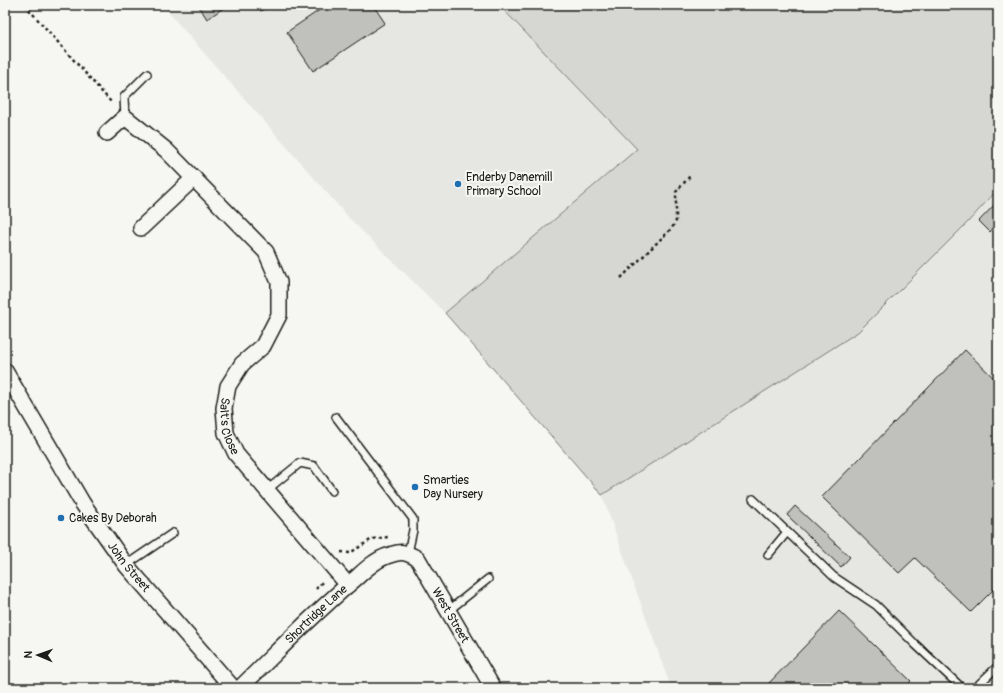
<svg xmlns="http://www.w3.org/2000/svg" width="1003" height="693" viewBox="0 0 1003 693" font-family="Pangolin,sans-serif">
	<style>
		.built { fill: #e6e6e2 }
		.green { fill: #d6d6d2; stroke: #797977 }
		.building { fill: #c0c0bd; stroke: #1c1c1c }
		.lines { fill: none; stroke-linecap: round; stroke-linejoin: round }
		.service-casing { stroke: #1c1c1c; stroke-width: 10 }
		.minor-casing { stroke: #1c1c1c; stroke-width: 18 }
		.path { stroke: #1c1c1c; stroke-width: 2.5; stroke-dasharray: 3 3; stroke-linecap: butt }
		.service { stroke: #f6f6f2; stroke-width: 7 }
		.minor { stroke: #f6f6f2; stroke-width: 15 }
		.poi-dot { fill: #1f6fb2; stroke: #f6f6f2; stroke-width: 1.5 }
		.labels { text-anchor: middle; stroke-width: 4; stroke-linejoin: round; paint-order: stroke }
		.poi-label { font-size: 12px; fill: #1c1c1c; stroke: #f6f6f2; text-anchor: start }
		.street-label { font-size: 12px; fill: #1c1c1c; stroke: #f6f6f2 }
	</style>
	<rect width="100%" height="100%" fill="#f6f6f2"/>
	<filter id="ink" filterUnits="userSpaceOnUse"><feTurbulence type="fractalNoise" baseFrequency=".025" numOctaves="2"/><feDisplacementMap in="SourceGraphic" scale="8" xChannelSelector="R" yChannelSelector="G"/><feConvolveMatrix kernelMatrix="1 2 1 2 8 2 1 2 1" color-interpolation-filters="sRGB"/></filter>
	<g filter="url(#ink)">
		<path class="built" d="M162,5H499L637,149L445,313L350,219Z
			M998,189V688H671L602,495L858,332L967,223Z"/>
		<path class="green" d="M499,5H998V189L967,223L858,332L602,495L445,313L637,149Z"/>
		<path class="building" d="M198,5H228L207,19Z
			M257,5H270L261,11Z
			M327,5H373L385,23L313,71L287,32Z
			M998,201V227L996,225L990,232L979,221Z
			M965,350L998,382V585L971,612L915,558L899,573L822,497Z
			M795,506L850,557L841,567L787,515Z
			M839,611L911,681L904,688H771L767,685Z"/>
		<g class="lines">
			<defs>
				<path id="service" d="M125,117L124,97L147,74
					M336,417L413,519V530L408,553
					M267,490L300,463L314,466L332,491
					M753,499L834,577L876,605L916,645L962,688
					M768,555L787,532
					M126,565L173,533
					M448,611L488,579
					M975,688L998,666
					M996,688L998,686"/>
				<g id="minor">
					<path id="s1" d="M107,133L125,117L166,150L266,252L279,282V315L263,346L242,364L228,386L224,408L226,433L236,454L348,585"/>
					<path d="M141,228L194,178"/>
					<path id="s2" d="M5,371L83,504L126,565L233,688"/>
					<path id="s3" d="M240,688C278,651 314,613 355,579C364,571 375,560 387,556C401,551 405,551 418,559L493,688"/>
				</g>
			</defs>
			<use href="#service" class="service-casing"/>
			<use href="#minor" class="minor-casing"/>
			<path class="path" d="M25,5L111,102
				M621,278L672,228L676,221V192L690,176
				M5,408L10,415
				M341,552L350,553L372,539L388,537
				M316,589L323,581"/>
			<use href="#service" class="service"/>
			<use href="#minor" class="minor"/>
		</g>
	</g>
	<g class="poi-dot">
		<circle cx="458" cy="184" r="4"/>
		<circle cx="415" cy="487" r="4"/>
		<circle cx="61" cy="518" r="4"/>
	</g>
	<g class="labels">
		<g class="poi-label">
			<text x="466" y="181">Enderby Danemill<tspan x="466" dy="14">Primary School</tspan></text>
			<text x="423" y="484">Smarties<tspan x="423" dy="14">Day Nursery</tspan></text>
			<text x="69" y="522">Cakes By Deborah</text>
		</g>
		<g class="street-label">
			<text dy="4" stroke="none"><textPath href="#s1" startOffset="415">Salt's Close</textPath></text>
			<text dy="4" stroke="none"><textPath href="#s2" startOffset="232">John Street</textPath></text>
			<text dy="4" stroke="none"><textPath href="#s3" startOffset="106">Shortridge Lane</textPath></text>
			<text dy="4" stroke="none"><textPath href="#s3" startOffset="296">West Street</textPath></text>
		</g>
	</g>
	<rect width="1003" height="693" fill="none" stroke="#f6f6f2" stroke-width="20"/>
	<rect x="10" y="10" width="983" height="673" fill="none" stroke="#1c1c1c" stroke-width="1.5" filter="url(#ink)"/>
	<g transform="translate(38 655) rotate(272)" stroke="#f6f6f2" stroke-width="3" paint-order="stroke">
	<path d="M0-3L7 15L0 10L-7 15Z" fill="#1c1c1c"/>
	<text y="-6" font-size="11" font-weight="bold" text-anchor="middle" fill="#1c1c1c">N</text>
	</g>
</svg>
